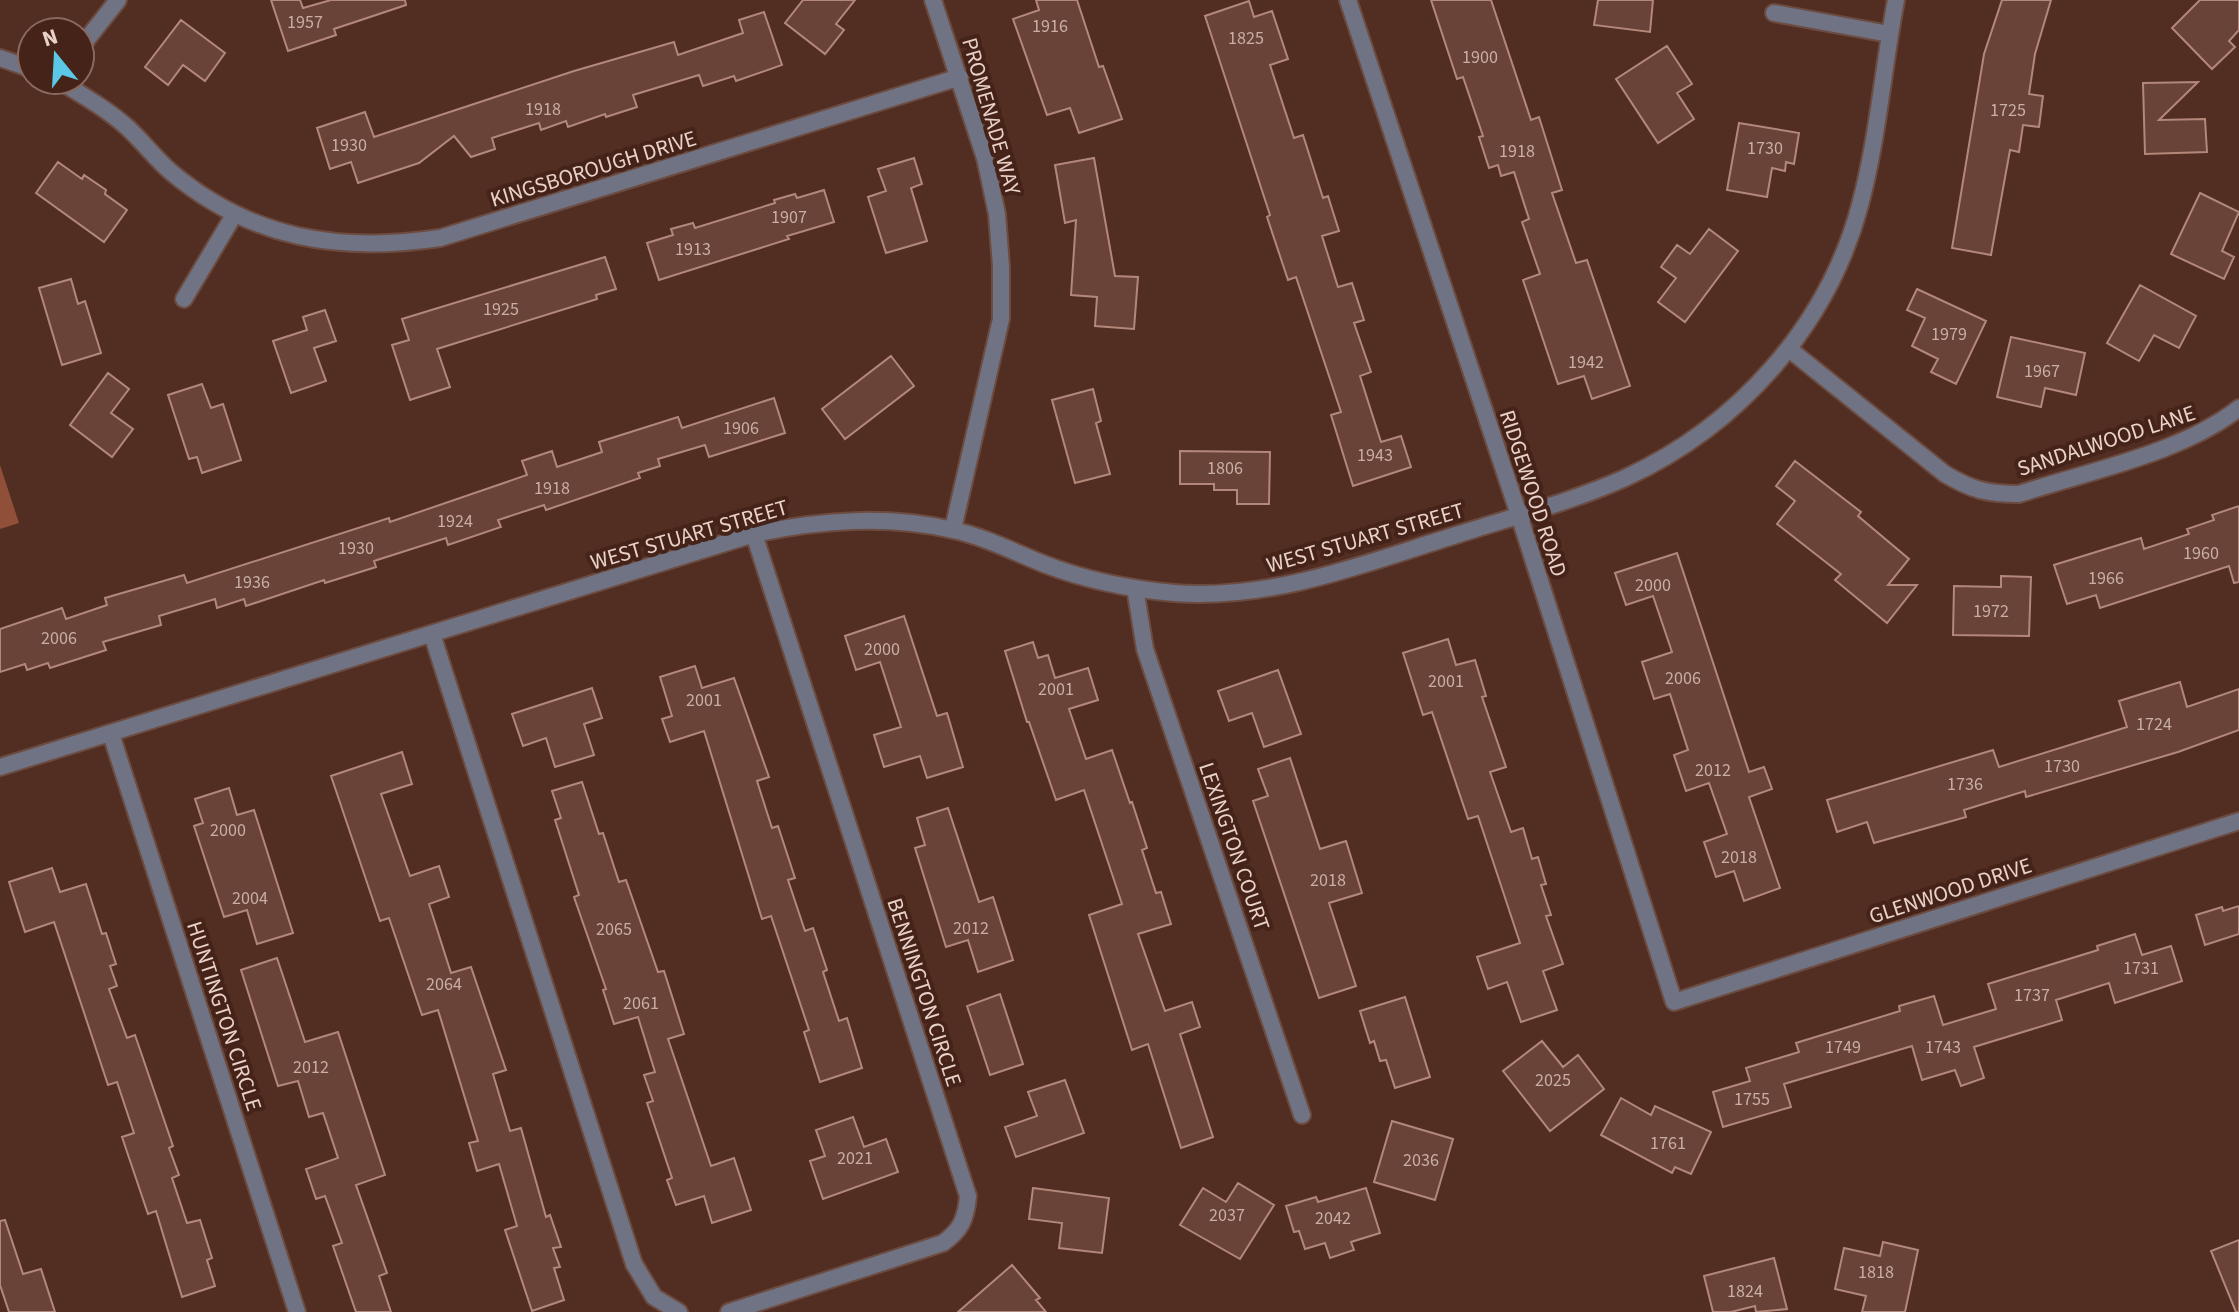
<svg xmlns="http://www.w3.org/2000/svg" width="2239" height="1312" viewBox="0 0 2239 1312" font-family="'Source Sans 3',sans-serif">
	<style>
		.green { fill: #904f39 }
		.building { fill: #694337; stroke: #b3887a; stroke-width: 2 }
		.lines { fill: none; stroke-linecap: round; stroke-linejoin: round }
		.street-casing { stroke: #6c4b40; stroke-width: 20 }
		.street { stroke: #707383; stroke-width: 16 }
		.labels { text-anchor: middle; stroke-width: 8; stroke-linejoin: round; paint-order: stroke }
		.number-label { font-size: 18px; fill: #c9aea5 }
		.street-label { font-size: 22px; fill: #e9d2ca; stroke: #462318 }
	</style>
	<rect width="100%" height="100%" fill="#512d22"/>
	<path class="green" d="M0,465L19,523L0,529Z"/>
	<path class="building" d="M271,0H300L303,8L331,0H405L406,5L334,29L336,35L288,51Z
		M803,0H855L836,24L844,30L825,54L785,23Z
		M1036,0H1077L1099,67L1103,66L1122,119L1079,133L1070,108L1047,115L1013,19L1039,10Z
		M1431,0H1491L1531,120L1539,117L1562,190L1552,193L1576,263L1587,260L1630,386L1592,399L1584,376L1558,384L1523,280L1540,274L1522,222L1529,219L1514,172L1501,176L1498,165L1489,168L1479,137L1483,136L1463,77L1457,79Z
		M1598,0H1653L1650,32L1594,25Z
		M2002,0H2051L2035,54L2029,94L2043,96L2039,127L2023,125L2019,152L2010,150L1991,255L1952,248L1984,54Z
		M2200,0H2239V30L2229,41L2235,47L2212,69L2172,28Z
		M1249,1L1254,17L1272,11L1288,59L1270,65L1294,138L1303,135L1323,198L1328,196L1339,231L1322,236L1338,287L1352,283L1364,320L1354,323L1371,372L1360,376L1381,442L1401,436L1411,467L1353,486L1331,415L1341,412L1296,277L1288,280L1267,217L1270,215L1205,16Z
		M764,12L782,65L736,81L734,76L703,86L699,75L633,95L637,107L606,117L605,114L568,127L566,121L541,130L539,123L492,138L495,149L471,157L454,136L419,163L358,183L351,162L330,169L317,128L365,112L374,137L574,71L674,42L678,55L743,33L739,20Z
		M181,20L225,53L205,81L183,65L168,85L145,67Z
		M1667,46L1692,84L1677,93L1694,119L1658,143L1616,79Z
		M2198,82L2159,120L2205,119L2207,152L2145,154L2143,83Z
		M1739,123L1799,133L1794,164L1786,162L1785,171L1772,168L1767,197L1727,190Z
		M914,158L922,184L911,188L927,241L886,253L868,197L886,191L878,169Z
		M1094,158L1115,276L1138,277L1134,329L1095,326L1097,297L1071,295L1076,220L1065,223L1055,165Z
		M58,162L82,179L84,175L106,190L105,194L127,210L104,242L36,193Z
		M824,190L834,222L787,236L789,239L659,280L647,243L673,235L671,229L693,223L695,228L775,203L774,200L795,194L797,198Z
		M2200,193L2239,212L2222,251L2234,257L2224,279L2171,254Z
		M1709,229L1738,251L1685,322L1658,302L1676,278L1661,267L1677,245L1690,254Z
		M605,257L616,289L596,295L597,299L437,349L450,387L410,400L392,345L409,340L402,319Z
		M71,279L78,304L85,301L101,353L62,365L39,288Z
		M2140,285L2196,316L2179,348L2154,335L2139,361L2107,343Z
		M1917,289L1986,321L1956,384L1931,372L1938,359L1912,346L1925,318L1907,310Z
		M325,310L336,341L314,348L326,381L291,393L273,341L307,330L303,317Z
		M2011,337L2085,353L2076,395L2045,388L2041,407L1997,397Z
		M891,356L914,386L845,439L822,409Z
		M108,373L129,389L111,413L133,429L112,457L70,425Z
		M202,384L211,408L223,404L241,460L202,473L197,457L189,459L168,395Z
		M1093,389L1101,421L1096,423L1110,474L1075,483L1052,400Z
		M774,398L785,433L709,457L705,445L658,459L660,466L638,473L640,478L546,510L544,505L498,520L501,527L448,545L446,538L374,561L376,567L325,583L324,580L246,606L244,599L217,608L215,599L159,616L161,625L103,642L106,650L50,668L48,663L27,670L25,664L0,672V629L62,608L66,619L107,605L105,598L184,575L187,583L389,518L390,522L527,475L522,461L552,451L557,467L602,452L599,442L678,417L682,428Z
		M1180,451L1270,452L1269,504H1237V490H1214V484H1180Z
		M1795,461L1861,512L1858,516L1909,559L1888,585H1917L1887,623L1835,580L1841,574L1777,524L1795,501L1776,486Z
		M2239,506V582L2234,583L2229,566L2100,608L2096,595L2067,604L2054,565L2141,538L2144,549L2189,534L2187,529L2214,520L2212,515Z
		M1677,553L1749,772L1764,767L1772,789L1749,797L1780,888L1744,901L1734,871L1716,877L1704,842L1727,834L1709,783L1686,791L1674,755L1688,750L1670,694L1654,699L1642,662L1672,652L1653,596L1626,605L1615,573Z
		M2001,576L2031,577L2029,636L1953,635L1954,586L2001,587Z
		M904,616L937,716L947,713L963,767L927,778L920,756L884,767L874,735L901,727L880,662L856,670L845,636Z
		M1448,639L1456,665L1475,660L1486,696L1482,697L1506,767L1490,772L1511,832L1523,828L1532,859L1538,857L1546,884L1541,885L1551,915L1546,916L1563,964L1543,971L1557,1010L1521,1022L1507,982L1488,989L1477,957L1520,943L1478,816L1468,819L1432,712L1423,715L1403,653Z
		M1033,642L1038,658L1048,655L1055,678L1088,668L1098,700L1069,709L1086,759L1112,750L1130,803L1132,802L1147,848L1142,850L1156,893L1161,892L1171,924L1138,934L1165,1011L1192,1002L1200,1027L1180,1034L1213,1137L1181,1148L1148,1044L1132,1050L1089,915L1122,904L1084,790L1056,800L1029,722H1027L1005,651Z
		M695,666L702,688L734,678L769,777L757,781L772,828L778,826L795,878L788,880L805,931L813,928L827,970L823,972L839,1021L847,1018L862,1068L820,1082L804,1032L809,1030L771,916L762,919L704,731L670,742L662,719L672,716L660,677Z
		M1278,670L1301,734L1264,747L1252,713L1229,721L1218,691Z
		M2180,682L2187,707L2239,689V730L2178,752L2026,797L2025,791L1964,810L1966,817L1874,843L1867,822L1837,832L1827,800L1993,750L1999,767L2127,727L2119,701Z
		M592,688L602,718L584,724L594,755L555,767L546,738L523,746L512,714Z
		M402,752L412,784L381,794L410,876L439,866L449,897L429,904L451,973L471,967L506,1070L493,1074L510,1131L521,1128L546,1217L550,1215L561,1247L553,1248L560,1267L554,1268L564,1300L532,1311L505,1230L517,1226L499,1164L477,1171L469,1143L478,1141L438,1010L422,1015L389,918L380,921L331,776Z
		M1290,758L1320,849L1346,841L1362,893L1329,903L1356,986L1319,998L1253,801L1268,796L1258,769Z
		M582,782L599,834L603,833L619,882L626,880L658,972L664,971L684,1034L668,1039L711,1166L734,1158L751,1210L712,1223L704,1196L676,1205L667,1180L672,1178L647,1103L653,1101L644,1075L655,1072L638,1017L614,1024L603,990L606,989L574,897L579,895L555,820L561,818L552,791Z
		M229,788L237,815L254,810L293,933L257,944L247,910L224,917L194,826L203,823L195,799Z
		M948,808L979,902L993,897L1013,960L978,972L968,940L946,947L915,848L925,845L917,818Z
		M52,868L60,892L86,884L102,934L106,933L116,964L110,966L117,986L109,989L127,1038L135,1035L173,1146L169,1148L179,1175L172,1178L187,1223L200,1220L212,1258L207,1260L215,1286L182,1297L156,1211L148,1214L122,1137L134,1133L117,1082L108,1085L54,922L25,932L9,882Z
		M2239,906V934L2205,945L2196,915L2222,907L2223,911Z
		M2135,934L2142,955L2171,946L2182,981L2115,1003L2109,983L2056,1000L2062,1020L1974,1047L1984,1078L1961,1086L1955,1070L1922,1080L1912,1046L1784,1084L1791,1107L1723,1127L1713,1092L1750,1081L1746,1068L1799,1052L1796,1043L1900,1011L1899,1006L1934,996L1943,1025L1996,1009L1988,984L2098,950L2097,946Z
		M277,958L305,1042L338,1032L385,1175L356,1185L387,1273L379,1276L391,1312H356L333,1246L342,1243L325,1196L316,1199L306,1169L338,1158L323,1113L309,1117L298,1081L278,1086L241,970Z
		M1000,994L1023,1064L990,1075L967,1006Z
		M1405,997L1430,1077L1395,1088L1386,1060L1380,1061L1374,1041L1370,1043L1360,1011Z
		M1542,1041L1563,1067L1578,1055L1604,1089L1550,1131L1503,1071Z
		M1065,1080L1084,1133L1016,1157L1005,1127L1037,1116L1028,1092Z
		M1621,1098L1651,1115L1655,1106L1711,1132L1691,1174L1675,1167L1672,1173L1601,1135Z
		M853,1117L864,1147L886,1139L898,1172L823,1199L810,1161L825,1156L816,1130Z
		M1392,1121L1453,1139L1435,1200L1374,1182Z
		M1238,1183L1274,1205L1240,1259L1180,1225L1203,1188L1226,1202Z
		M1033,1188L1109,1198L1102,1253L1059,1248L1062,1223L1029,1219Z
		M1366,1188L1380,1233L1351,1242L1354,1250L1330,1258L1325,1243L1305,1249L1299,1231L1294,1232L1286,1206L1316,1197L1318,1202Z
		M5,1220L23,1274L41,1269L55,1312H9L0,1285V1221Z
		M2239,1240V1312H2236L2211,1251Z
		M1883,1242L1918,1250L1905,1312H1862L1866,1296L1835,1289L1844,1248L1880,1256Z
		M1774,1258L1787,1309L1756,1312L1755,1306L1731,1312H1713L1704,1276Z
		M1012,1265L1040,1298L1036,1300L1046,1312H958Z"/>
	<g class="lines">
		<defs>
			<path id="street" d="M933,0L985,158L997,214L1001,266V319L953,529
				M1348,0L1519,515L1674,1002L2239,821
				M1774,13L1889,34
				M80,48L118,0
				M0,58L32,69
				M58,80C82,95 107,109 128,128C143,142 155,158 171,172C251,239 339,253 440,238L960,77
				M184,299L234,215
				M1789,349L1945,474C1972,490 1987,494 2019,494C2089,471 2182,453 2239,408
				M1135,588L1145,649L1302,1115
				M432,634L634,1264L654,1297L679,1312
				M111,734L297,1312
				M0,767L754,534C821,520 887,515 953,530C985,537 1014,552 1044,564C1085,580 1130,589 1174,593C1271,601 1366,563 1456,535C1512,517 1571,502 1625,478C1738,426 1828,326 1860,205C1878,138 1883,68 1896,0
				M729,1312L943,1243C961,1230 966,1219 968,1196L754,534"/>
		</defs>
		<use href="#street" class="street-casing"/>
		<use href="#street" class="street"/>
	</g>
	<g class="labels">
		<g class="number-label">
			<text x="305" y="28">1957</text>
			<text x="1050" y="32">1916</text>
			<text x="1246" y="44">1825</text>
			<text x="1480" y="63">1900</text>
			<text x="543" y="115">1918</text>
			<text x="2008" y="116">1725</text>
			<text x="349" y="151">1930</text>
			<text x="1765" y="154">1730</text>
			<text x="1517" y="157">1918</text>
			<text x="789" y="223">1907</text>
			<text x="693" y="255">1913</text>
			<text x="501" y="315">1925</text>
			<text x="1949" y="340">1979</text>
			<text x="1586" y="368">1942</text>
			<text x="2042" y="377">1967</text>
			<text x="741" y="434">1906</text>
			<text x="1375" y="461">1943</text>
			<text x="1225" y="474">1806</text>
			<text x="552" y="494">1918</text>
			<text x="455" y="527">1924</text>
			<text x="356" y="554">1930</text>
			<text x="2201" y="559">1960</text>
			<text x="2106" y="584">1966</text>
			<text x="252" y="588">1936</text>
			<text x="1653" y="591">2000</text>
			<text x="1991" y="617">1972</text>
			<text x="59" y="644">2006</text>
			<text x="882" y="655">2000</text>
			<text x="1683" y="684">2006</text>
			<text x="1446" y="687">2001</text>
			<text x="1056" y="695">2001</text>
			<text x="704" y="706">2001</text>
			<text x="2154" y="730">1724</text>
			<text x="2062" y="772">1730</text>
			<text x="1713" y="776">2012</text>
			<text x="1965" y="790">1736</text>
			<text x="228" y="836">2000</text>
			<text x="1739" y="863">2018</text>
			<text x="1328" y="886">2018</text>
			<text x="250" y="904">2004</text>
			<text x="971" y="934">2012</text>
			<text x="614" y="935">2065</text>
			<text x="2141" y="974">1731</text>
			<text x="444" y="990">2064</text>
			<text x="2032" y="1001">1737</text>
			<text x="641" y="1009">2061</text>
			<text x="1843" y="1053">1749</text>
			<text x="1943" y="1053">1743</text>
			<text x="311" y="1073">2012</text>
			<text x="1553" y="1086">2025</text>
			<text x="1752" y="1105">1755</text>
			<text x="1668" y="1149">1761</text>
			<text x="855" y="1164">2021</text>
			<text x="1421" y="1166">2036</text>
			<text x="1227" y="1221">2037</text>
			<text x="1333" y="1224">2042</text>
			<text x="1876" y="1278">1818</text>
			<text x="1745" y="1297">1824</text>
		</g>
		<g class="street-label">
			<text transform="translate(992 116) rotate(74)" y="8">PROMENADE WAY</text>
			<text transform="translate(593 168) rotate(-17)" y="8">KINGSBOROUGH DRIVE</text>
			<text transform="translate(2106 440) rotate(-18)" y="8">SANDALWOOD LANE</text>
			<text transform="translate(1534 493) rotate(72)" y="8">RIDGEWOOD ROAD</text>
			<text transform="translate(689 534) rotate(-16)" y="8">WEST STUART STREET</text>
			<text transform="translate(1365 537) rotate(-16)" y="8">WEST STUART STREET</text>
			<text transform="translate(1235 846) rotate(71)" y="8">LEXINGTON COURT</text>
			<text transform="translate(1950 890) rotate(-18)" y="8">GLENWOOD DRIVE</text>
			<text transform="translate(925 992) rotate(72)" y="8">BENNINGTON CIRCLE</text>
			<text transform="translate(225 1016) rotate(72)" y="8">HUNTINGTON CIRCLE</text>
		</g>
	</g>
	<g transform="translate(56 56) rotate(342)"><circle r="38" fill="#462318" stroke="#87695f" stroke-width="2"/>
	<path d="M0-6L14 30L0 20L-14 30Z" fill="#5ac8e6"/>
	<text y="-12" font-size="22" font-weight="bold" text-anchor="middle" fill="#e9d2ca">N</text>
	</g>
</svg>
